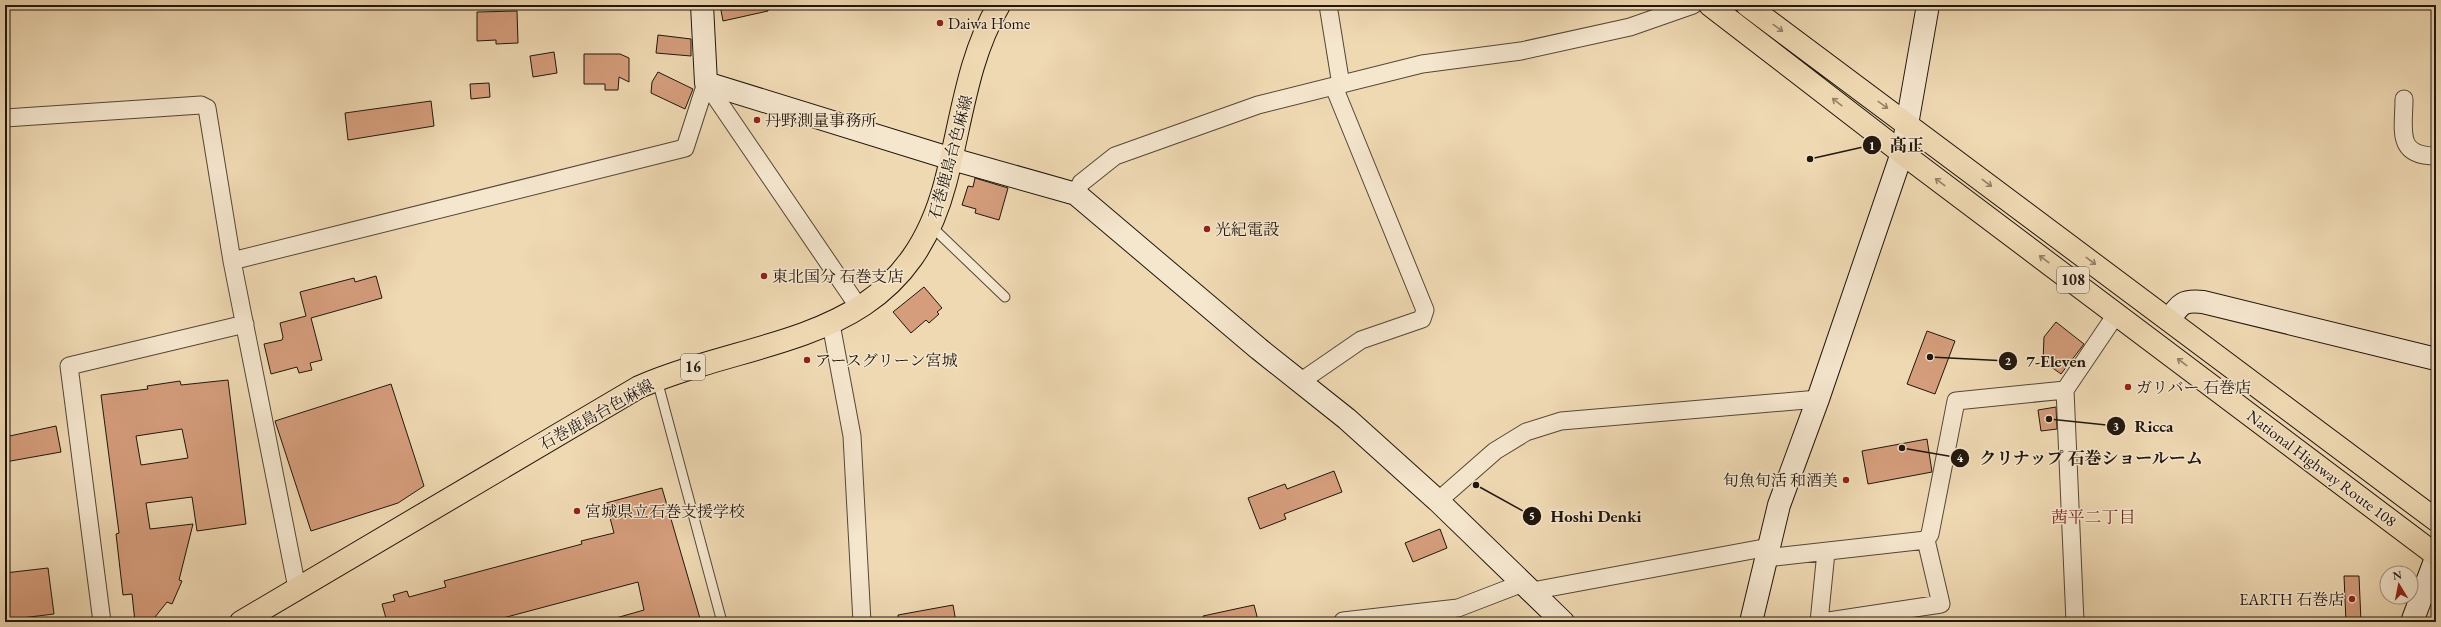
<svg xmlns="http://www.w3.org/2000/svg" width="2441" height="627" viewBox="0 0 2441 627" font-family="'EB Garamond','Noto Serif JP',serif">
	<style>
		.building { fill: #d59d7c; stroke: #21160d; fill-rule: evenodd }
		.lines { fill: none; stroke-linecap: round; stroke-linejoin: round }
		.lane-casing { stroke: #544736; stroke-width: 11 }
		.street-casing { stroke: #544736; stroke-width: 19 }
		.secondary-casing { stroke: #21160d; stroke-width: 24 }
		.primary-casing { stroke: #21160d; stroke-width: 24 }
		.highway-casing { stroke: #21160d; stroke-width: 24 }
		.lane { stroke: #f5e6ce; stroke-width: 9 }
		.street { stroke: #f5e6ce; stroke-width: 17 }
		.secondary { stroke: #f5e6ce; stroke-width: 22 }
		.primary { stroke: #efd9b3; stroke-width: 22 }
		.highway { stroke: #efd9b3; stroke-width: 22 }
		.oneway { stroke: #928168 }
		.poi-dot { fill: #8f2418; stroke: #f5e6ce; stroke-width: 1.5 }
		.labels { text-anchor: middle; stroke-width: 3; stroke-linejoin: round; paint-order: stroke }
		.shield { fill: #f5e6ce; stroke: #615447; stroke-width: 1 }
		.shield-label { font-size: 15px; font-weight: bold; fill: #21160d }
		.poi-label { font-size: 16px; fill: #21160d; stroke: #f5e6ce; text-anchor: start }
		.street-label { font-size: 16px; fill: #21160d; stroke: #f5e6ce }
		.neighbourhood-label { font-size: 17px; fill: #7a1f14; stroke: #f5e6ce }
		.leader { fill: none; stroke: #21160d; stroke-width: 1.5 }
		.callout-dot { fill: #21160d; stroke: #f5e6ce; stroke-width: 1.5 }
		.mark-label { font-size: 12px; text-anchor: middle; font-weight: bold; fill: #fff }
		.callout-label { font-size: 17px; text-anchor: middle; font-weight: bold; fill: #21160d; stroke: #f5e6ce; stroke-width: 3; stroke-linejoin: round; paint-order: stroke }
	</style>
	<rect width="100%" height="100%" fill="#efd9b3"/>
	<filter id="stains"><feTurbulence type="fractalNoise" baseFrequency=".005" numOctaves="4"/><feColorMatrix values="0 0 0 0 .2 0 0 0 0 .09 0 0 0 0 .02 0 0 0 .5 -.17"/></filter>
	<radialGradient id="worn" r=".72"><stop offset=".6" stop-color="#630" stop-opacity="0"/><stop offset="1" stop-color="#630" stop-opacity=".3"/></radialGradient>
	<path class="building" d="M720,5H768V11L723,21Z
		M517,11L518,43L496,44V40L477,41V12Z
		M658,35L691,39V56L656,53Z
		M554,52L557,73L533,77L530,56Z
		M584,54H620L629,58V82L619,77L618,90H605V84H584Z
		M658,72L693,89L685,109L651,93L652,82Z
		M489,83L490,97L471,99L470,84Z
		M431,101L434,126L348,140L345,113Z
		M975,178L1008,188L999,220L975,213L976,209L962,205L968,186L973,187Z
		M376,276L382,298L311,318L322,360L310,363L312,370L299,373L297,367L271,374L264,344L282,340L283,337L280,323L306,316L300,292L354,278L355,282Z
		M924,287L942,308L937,312L939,314L929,323L926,320L911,333L893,312Z
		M2056,322L2084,344L2061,374L2043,361L2044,337Z
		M1927,331L1955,341L1935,394L1907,384Z
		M228,380L246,524L197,531L192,497L146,503L150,529L193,524L179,580L182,581L172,604L167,602L151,622H135L132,594L123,595L116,534L119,533L101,395L148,389L147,386L180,381L181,385ZM182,429L188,458L141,465L136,436Z
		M391,384L424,486L398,503L311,531L275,421Z
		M2056,407L2057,429L2041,431L2038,410Z
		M56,426L61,452L5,462V437Z
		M1927,439L1932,472L1868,484L1862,451Z
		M1334,471L1342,492L1284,514L1286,519L1260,529L1248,498L1285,484L1287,489Z
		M662,488L701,622H616V618L644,610L638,582L488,622H387L382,604L395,601L393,595L407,591L409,597L446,587L444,581L582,544L581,541L614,533L606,503Z
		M1440,529L1447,548L1413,562L1405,543Z
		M48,568L54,614L5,620V573Z
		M2344,576H2359L2361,622H2346Z
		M953,605L956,622H898V615Z
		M1254,605L1258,620L1204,622L1203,616Z"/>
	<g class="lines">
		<defs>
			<path id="lane" d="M931,226L1005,297
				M657,380L722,622"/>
			<path id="street" d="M1328,5L1341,85
				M706,83L860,309
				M2404,99C2404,130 2395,156 2436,156
				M5,118L201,105L207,108L232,261L297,588
				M1076,194L1081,183L1115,156L1258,105L1422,64L1521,51L1630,27L1693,5
				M232,261L685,148L706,83
				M831,324L852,436L862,622
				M1300,382L1361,340L1422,319L1425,310L1334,87
				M1438,501L1495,451L1526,432L1561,421L1818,399
				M1766,558L1926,540L1930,534L1956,401L2065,390
				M1532,591L1769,547
				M1343,621L1458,608L1523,583
				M102,622L69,366L245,324
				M1819,622L1826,552
				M1822,622L1941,604L1926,540
				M2075,622L2065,390L2117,313"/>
			<path id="secondary" d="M702,5L706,83L952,159L1076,194L1259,349L1347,419L1438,501L1563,622
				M2169,320C2181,303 2183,300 2203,302L2436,359
				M1751,622L1779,505L1818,399L1902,153L1928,5
				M2412,622L2436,558"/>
			<path id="primary" d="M241,622L639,387C766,333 902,346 945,184C961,125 967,58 999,5"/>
			<path id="highway" d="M1710,5L1902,153L2436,555
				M1747,5L2436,520"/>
		</defs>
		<use href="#lane" class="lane-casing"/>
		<use href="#street" class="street-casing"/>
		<use href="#secondary" class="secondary-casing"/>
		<use href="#primary" class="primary-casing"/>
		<use href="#highway" class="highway-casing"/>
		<use href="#lane" class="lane"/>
		<use href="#street" class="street"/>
		<use href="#secondary" class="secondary"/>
		<use href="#primary" class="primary"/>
		<use href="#highway" class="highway"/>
	</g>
	<defs><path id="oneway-shaft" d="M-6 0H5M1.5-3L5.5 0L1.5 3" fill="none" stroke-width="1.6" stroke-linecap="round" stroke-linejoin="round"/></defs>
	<g class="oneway">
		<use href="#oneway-shaft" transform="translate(1778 28) rotate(36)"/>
		<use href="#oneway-shaft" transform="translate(1837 102) rotate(-142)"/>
		<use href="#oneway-shaft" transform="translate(1883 105) rotate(36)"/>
		<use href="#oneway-shaft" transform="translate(1940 182) rotate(-143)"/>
		<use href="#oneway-shaft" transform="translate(1987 183) rotate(37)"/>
		<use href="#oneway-shaft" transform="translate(2044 259) rotate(-143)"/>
		<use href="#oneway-shaft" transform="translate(2091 261) rotate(37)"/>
		<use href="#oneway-shaft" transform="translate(2182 362) rotate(-143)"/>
	</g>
	<g class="poi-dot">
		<circle cx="940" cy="23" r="4"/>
		<circle cx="757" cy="120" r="4"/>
		<circle cx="1207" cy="229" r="4"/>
		<circle cx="764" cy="276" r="4"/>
		<circle cx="807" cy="360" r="4"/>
		<circle cx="2128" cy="387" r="4"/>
		<circle cx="1846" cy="480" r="4"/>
		<circle cx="577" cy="511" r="4"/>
		<circle cx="2352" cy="599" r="4"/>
	</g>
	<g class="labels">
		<g class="shield">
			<rect x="2057" y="267" width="32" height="26" rx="3"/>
			<rect x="681" y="354" width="24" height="26" rx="3"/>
		</g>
		<g class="shield-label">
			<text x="2073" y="285">108</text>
			<text x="693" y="372">16</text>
		</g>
		<g class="poi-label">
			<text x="948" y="29">Daiwa Home</text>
			<text x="765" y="126">丹野測量事務所</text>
			<text x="1215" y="235">光紀電設</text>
			<text x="772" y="282">東北国分 石巻支店</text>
			<text x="815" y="366">アースグリーン宮城</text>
			<text x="2136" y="393">ガリバー 石巻店</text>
			<text x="1838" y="486" text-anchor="end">旬魚旬活 和酒美</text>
			<text x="585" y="517">宮城県立石巻支援学校</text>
			<text x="2344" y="605" text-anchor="end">EARTH 石巻店</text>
		</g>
		<g class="street-label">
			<text transform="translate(950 157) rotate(-75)" y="6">石巻鹿島台色麻線</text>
			<text transform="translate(596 414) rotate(-29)" y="6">石巻鹿島台色麻線</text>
			<text transform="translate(2322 468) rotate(37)" y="6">National Highway Route 108</text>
		</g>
		<g class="neighbourhood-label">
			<text x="2093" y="523">茜平二丁目</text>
		</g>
	</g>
	<path class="leader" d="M1810 159L1872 145M1930 357L2008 361M2049 419L2116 426M1902 448L1960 458M1476 485L1532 516"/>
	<g class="callout-dot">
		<circle cx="1810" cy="159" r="4"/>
		<circle cx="1930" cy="357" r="4"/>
		<circle cx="2049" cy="419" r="4"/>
		<circle cx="1902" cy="448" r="4"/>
		<circle cx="1476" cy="485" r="4"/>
		<circle cx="1872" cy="145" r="10"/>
		<circle cx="2008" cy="361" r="10"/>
		<circle cx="2116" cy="426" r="10"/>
		<circle cx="1960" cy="458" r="10"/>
		<circle cx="1532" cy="516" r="10"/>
	</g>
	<g class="mark-label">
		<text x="1872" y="150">1</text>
		<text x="2008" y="365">2</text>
		<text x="2116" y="430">3</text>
		<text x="1960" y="462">4</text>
		<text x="1532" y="520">5</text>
	</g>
	<g class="callout-label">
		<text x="1907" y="151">髙正</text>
		<text x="2056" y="367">7-Eleven</text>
		<text x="2154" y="432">Ricca</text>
		<text x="2091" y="464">クリナップ 石巻ショールーム</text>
		<text x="1596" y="522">Hoshi Denki</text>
	</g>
	<rect width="2441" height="627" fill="none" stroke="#efd9b3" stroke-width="20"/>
	<rect x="6" y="6" width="2429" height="615" fill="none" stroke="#21160d" stroke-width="2"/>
	<rect x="10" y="10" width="2421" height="607" fill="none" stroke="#21160d"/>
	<g transform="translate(2399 585) rotate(350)"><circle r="19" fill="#f5e6ce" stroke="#a09381"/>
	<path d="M0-3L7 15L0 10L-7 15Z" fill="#8f2418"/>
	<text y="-6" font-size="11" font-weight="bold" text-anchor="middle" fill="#21160d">N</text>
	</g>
	<rect width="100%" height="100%" filter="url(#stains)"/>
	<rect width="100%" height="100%" fill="url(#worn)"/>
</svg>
